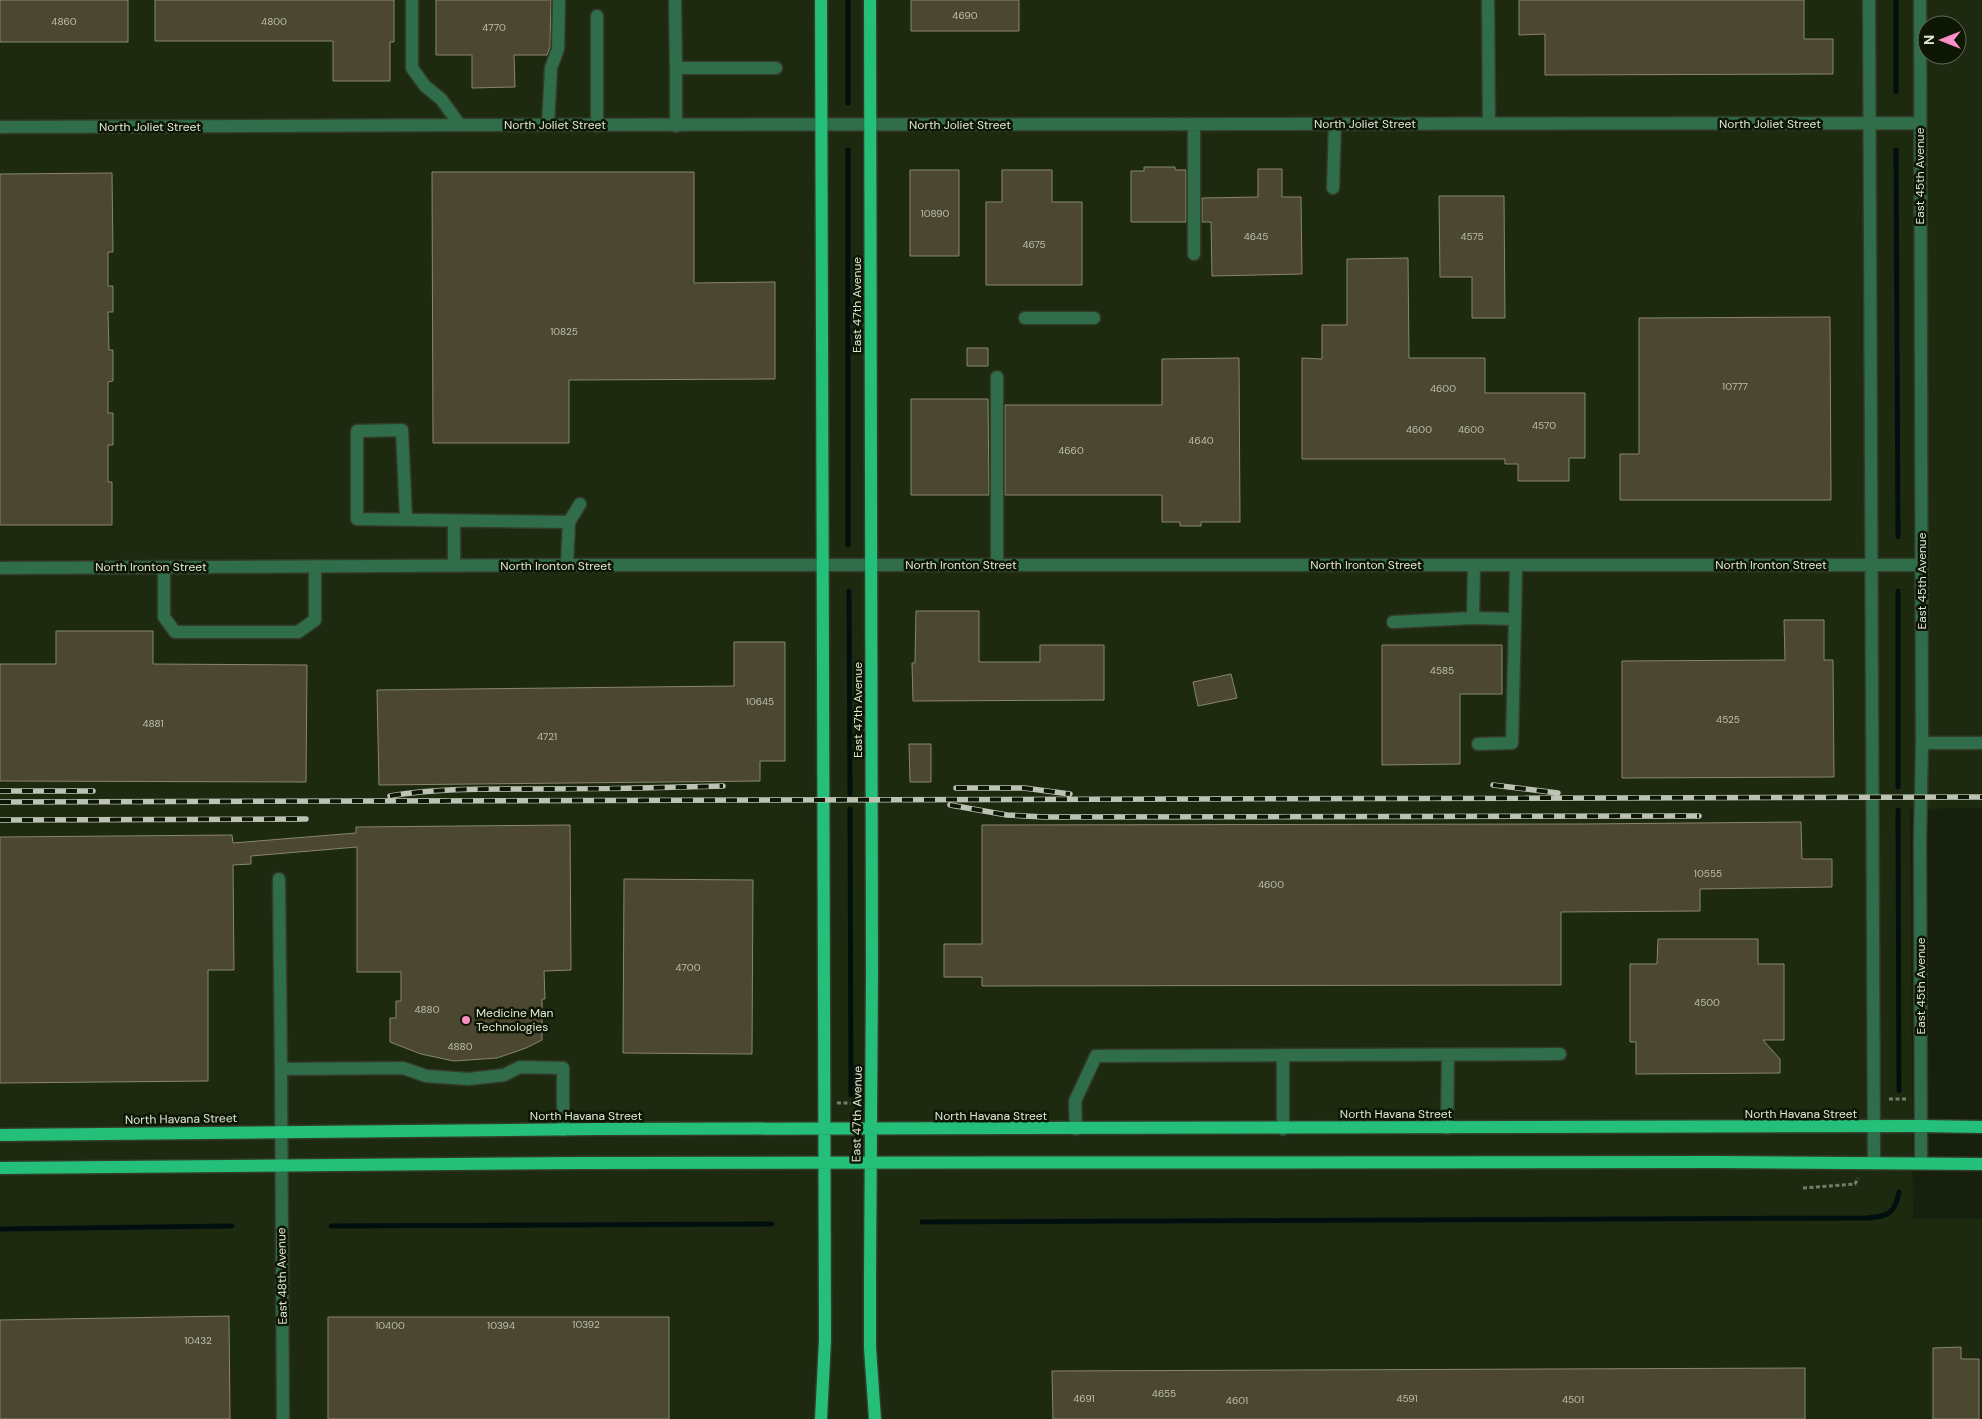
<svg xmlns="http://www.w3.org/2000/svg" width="1982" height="1419" viewBox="0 0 1982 1419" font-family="'DM Sans',sans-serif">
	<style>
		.built { fill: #1e2a10; fill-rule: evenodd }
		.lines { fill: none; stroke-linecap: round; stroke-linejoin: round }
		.stream { stroke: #01100e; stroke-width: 5 }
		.building { fill: #4b4730; stroke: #89866c }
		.minor-casing { stroke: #333c29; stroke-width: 15 }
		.major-casing { stroke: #333c29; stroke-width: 15 }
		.path { stroke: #747c6b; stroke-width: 3; stroke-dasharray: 4 2.5; stroke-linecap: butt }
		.minor { stroke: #2f6d4b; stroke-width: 12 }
		.major { stroke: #24bf79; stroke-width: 12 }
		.rail-casing { stroke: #bcc3b5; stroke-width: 5.5 }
		.rail { stroke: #0e1604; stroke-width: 4; stroke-dasharray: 11; stroke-linecap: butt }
		.poi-dot { fill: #fa8fc7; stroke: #0e1604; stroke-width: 2 }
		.labels { text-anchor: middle; stroke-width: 5; stroke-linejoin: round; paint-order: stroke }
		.number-label { font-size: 10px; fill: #bcc0b0 }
		.street-label { font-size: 12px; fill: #e1e8db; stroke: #0e1604 }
		.poi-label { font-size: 12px; fill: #e1e8db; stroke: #0e1604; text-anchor: start }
	</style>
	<rect width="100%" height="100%" fill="#17200c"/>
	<path class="built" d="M0,0H1982V808L1910,809L1913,1219H1982V1419H0ZM1927,25H1957V55H1927Z"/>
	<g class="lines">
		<path class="stream" d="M1896,0V92
			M848,103V0
			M848,150V545
			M1896,150L1898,537
			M849,591L850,794
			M1898,591V787
			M850,809L851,1095
			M1898,810L1899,1091
			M922,1222L1866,1218C1887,1217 1895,1214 1899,1192
			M331,1226L772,1224
			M0,1229L232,1226"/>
	</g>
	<path class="building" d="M0,0H128V42H0Z
		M155,0H394V42H390V81H333V41H155Z
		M436,0H551L550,47L547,55H514L515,87L472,88V55H436Z
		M911,0H1019V31H911Z
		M1519,0H1804V39H1833V74L1545,75V34L1519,35Z
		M1144,167H1175V170H1186V222H1131V171H1144Z
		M1258,169H1282V197H1301L1302,274L1212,276L1211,222H1202V198L1258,197Z
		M910,170H959V256H910Z
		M1002,170H1052V202H1082V285H986V202H1002Z
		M432,172H694V283L775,282V379L569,380V443H433Z
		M112,173L113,252H108V286H113V312H108L109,350H113V381L108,382V413H113V445H108V482H112V525H0V174Z
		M1439,196H1504L1505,318H1472V277H1440Z
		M1408,258L1409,358H1485V393H1585V458H1569V481H1518V464H1505V459H1302V358L1322,359V325H1347V259Z
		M1830,317L1831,500H1620V454H1639V318Z
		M967,348H988V366H967Z
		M1239,358L1240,522H1201V526H1180V522H1162V495H1005V405H1162V359Z
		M911,399H988L989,495H911Z
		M916,611H979V662H1040V645H1104V700L913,701L912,663H915Z
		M1784,620H1824V660H1833L1834,777L1622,778V661L1785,660Z
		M56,631H153V664L307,665L306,782L0,781V664H56Z
		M734,642H785V761H760V781L379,785L377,690L734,686Z
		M1382,645H1502V694H1460V764L1382,765Z
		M1231,674L1237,698L1198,706L1193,682Z
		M909,744H931V782H910Z
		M1801,822L1802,859H1832V887L1700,889V911L1561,912V985L982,986V977H944V944H982V825L1583,824Z
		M570,825L571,970L544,971L545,999H542V1040L526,1048L497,1058L454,1061L421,1054L390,1042V1018H396V1001H401V972H357V847L251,856V864L233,865L234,970H208V1081L0,1083V837L232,835L233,843L356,833V827Z
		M624,879L753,880L752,1054L623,1053Z
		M1658,939H1758V964H1784V1040H1763L1780,1059V1073L1636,1074V1042H1630V964H1657Z
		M229,1316L230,1419H0V1320Z
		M328,1317H669V1419H328Z
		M1961,1347V1359H1979V1419H1933V1348Z
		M1805,1368V1419H1053L1052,1371Z"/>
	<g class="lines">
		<defs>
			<path id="minor" d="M412,0V68L425,86L441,99L460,125
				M675,0L676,68
				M1488,0L1489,124
				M1869,0L1874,1162
				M1920,0L1922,743L1920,840L1921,1163
				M548,125L551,68L558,49L559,0
				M597,126V16
				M676,126V68H776
				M0,127L460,125L1920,123
				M1333,188L1335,124
				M1194,254V125
				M1025,318H1094
				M406,519L402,430L357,431V519L569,522
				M454,522V566
				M567,565L569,522L580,504
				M997,565V377
				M164,567V617L175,632H298L315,620V566
				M0,568L567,565H1922
				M1473,618L1515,619L1512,743L1478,744
				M1515,619L1516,565
				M1393,622L1473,618L1474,565
				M1922,743H1982
				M279,879L281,1069L403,1068L426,1076L468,1079L504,1075L520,1067L563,1068V1130
				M1283,1055V1129
				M281,1069L283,1419
				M1447,1128L1448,1055
				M1076,1129L1075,1101L1096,1056L1560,1054"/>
			<path id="major" d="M870,0L872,972L870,1275V1348L875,1419
				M0,1135L598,1129L1921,1126L1982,1127
				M0,1168L580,1163L1719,1162L1982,1164
				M821,1419L825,1340L821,0"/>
		</defs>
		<use href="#minor" class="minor-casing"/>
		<use href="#major" class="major-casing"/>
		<path class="path" d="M1889,1099H1907
			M837,1103H859
			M1803,1188L1855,1184L1858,1178"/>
		<use href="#minor" class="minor"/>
		<use href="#major" class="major"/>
		<defs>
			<path id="rail" d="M1493,785L1558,793
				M956,788H1024L1070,794
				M0,791H93
				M390,796C437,788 485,789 533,789C597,789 660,788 723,786
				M0,802L1982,797
				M950,805L1007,815L1044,817L1699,816
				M0,820L306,819"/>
		</defs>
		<use href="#rail" class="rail-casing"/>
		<use href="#rail" class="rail"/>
	</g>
	<circle class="poi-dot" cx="466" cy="1020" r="5"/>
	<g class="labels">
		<g class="number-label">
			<text x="965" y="19">4690</text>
			<text x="64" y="25">4860</text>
			<text x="274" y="25">4800</text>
			<text x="494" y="31">4770</text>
			<text x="935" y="217">10890</text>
			<text x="1256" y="240">4645</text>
			<text x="1472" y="240">4575</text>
			<text x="1034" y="248">4675</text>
			<text x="564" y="335">10825</text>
			<text x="1735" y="390">10777</text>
			<text x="1443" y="392">4600</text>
			<text x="1544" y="429">4570</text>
			<text x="1419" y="433">4600</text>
			<text x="1471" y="433">4600</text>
			<text x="1201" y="444">4640</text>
			<text x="1071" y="454">4660</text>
			<text x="1442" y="674">4585</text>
			<text x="760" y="705">10645</text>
			<text x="1728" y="723">4525</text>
			<text x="153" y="727">4881</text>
			<text x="547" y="740">4721</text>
			<text x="1708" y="877">10555</text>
			<text x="1271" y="888">4600</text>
			<text x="688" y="971">4700</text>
			<text x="1707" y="1006">4500</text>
			<text x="427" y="1013">4880</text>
			<text x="460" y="1050">4880</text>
			<text x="586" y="1328">10392</text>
			<text x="390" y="1329">10400</text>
			<text x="501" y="1329">10394</text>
			<text x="198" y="1344">10432</text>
			<text x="1164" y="1397">4655</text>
			<text x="1084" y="1402">4691</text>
			<text x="1407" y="1402">4591</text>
			<text x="1573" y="1403">4501</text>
			<text x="1237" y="1404">4601</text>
		</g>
		<g class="street-label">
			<text x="1365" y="128">North Joliet Street</text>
			<text x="1770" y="128">North Joliet Street</text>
			<text x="555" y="129">North Joliet Street</text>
			<text x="960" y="129">North Joliet Street</text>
			<text x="150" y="131">North Joliet Street</text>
			<text transform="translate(1920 176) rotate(-90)" y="4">East 45th Avenue</text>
			<text transform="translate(857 305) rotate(-90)" y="4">East 47th Avenue</text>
			<text x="961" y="569">North Ironton Street</text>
			<text x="1366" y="569">North Ironton Street</text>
			<text x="1771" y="569">North Ironton Street</text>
			<text x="556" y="570">North Ironton Street</text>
			<text x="151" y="571">North Ironton Street</text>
			<text transform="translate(1922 581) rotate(-90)" y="4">East 45th Avenue</text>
			<text transform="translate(858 710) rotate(-90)" y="4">East 47th Avenue</text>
			<text transform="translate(1921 986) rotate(-90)" y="4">East 45th Avenue</text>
			<text transform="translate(857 1114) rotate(-89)" y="4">East 47th Avenue</text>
			<text x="1396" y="1118">North Havana Street</text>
			<text x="1801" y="1118">North Havana Street</text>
			<text x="586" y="1120">North Havana Street</text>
			<text x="991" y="1120">North Havana Street</text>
			<text transform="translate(181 1119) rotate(-1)" y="4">North Havana Street</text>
			<text transform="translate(282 1276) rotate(-91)" y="4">East 48th Avenue</text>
		</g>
		<g class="poi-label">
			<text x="476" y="1017">Medicine Man<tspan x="476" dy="14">Technologies</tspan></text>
		</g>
	</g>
	<g transform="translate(1942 40) rotate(270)"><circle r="24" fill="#0e1604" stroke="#626a5a"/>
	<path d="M0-4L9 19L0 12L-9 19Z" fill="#fa8fc7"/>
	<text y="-8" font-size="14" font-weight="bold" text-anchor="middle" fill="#e1e8db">N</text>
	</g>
</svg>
